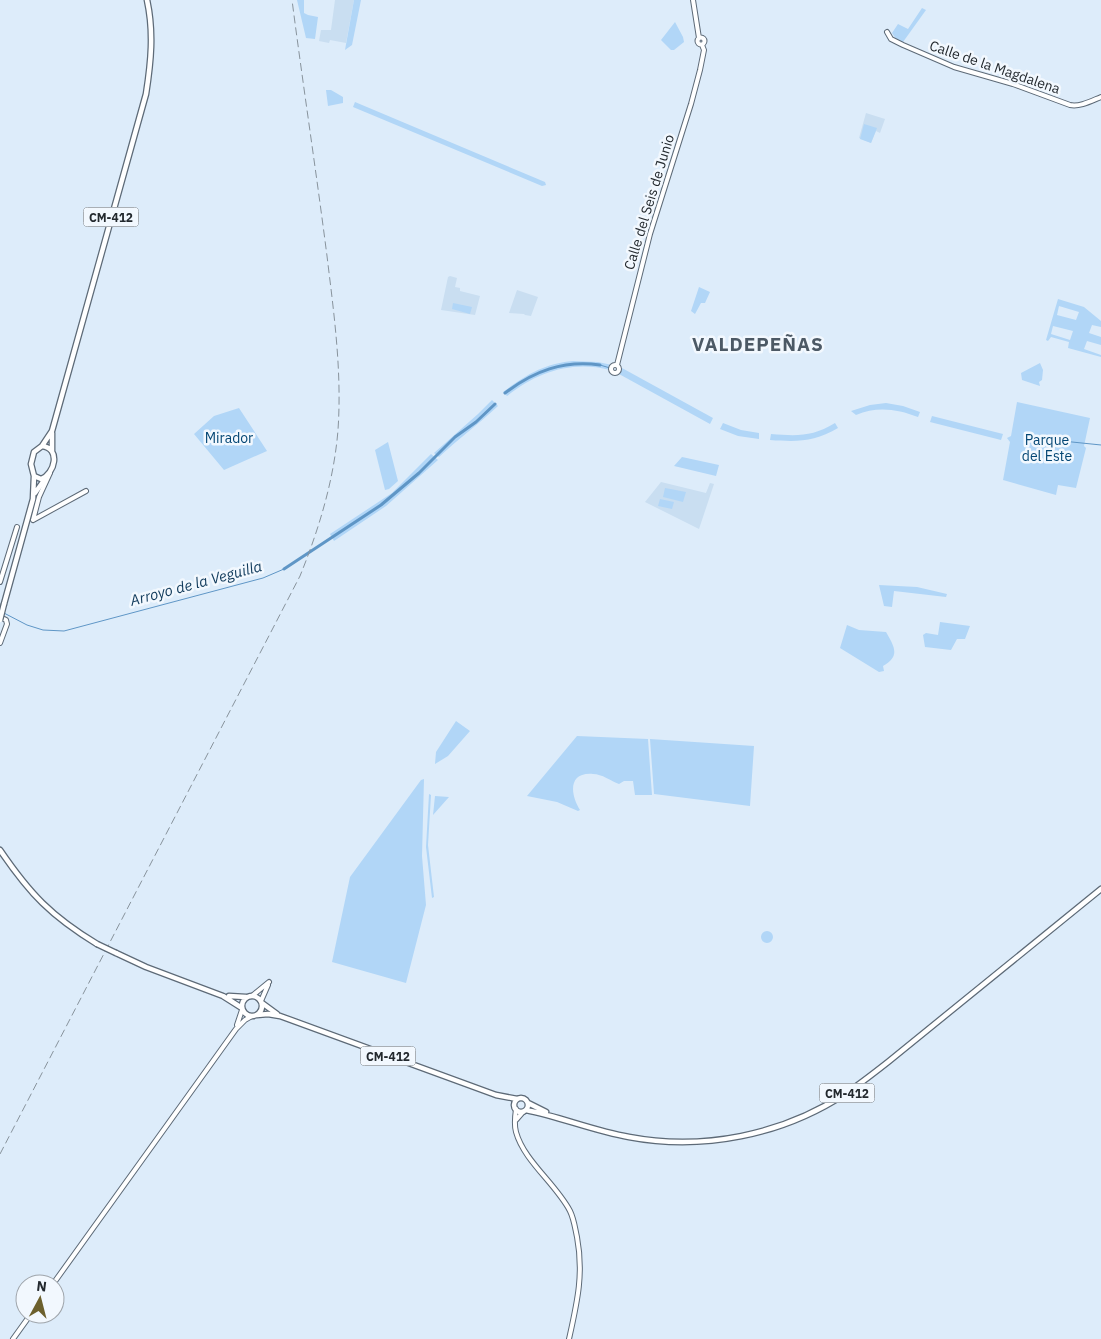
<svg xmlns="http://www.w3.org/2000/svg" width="1101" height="1339" viewBox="0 0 1101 1339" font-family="'IBM Plex Sans',sans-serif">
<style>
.built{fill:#c9def1}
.green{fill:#b1d6f7;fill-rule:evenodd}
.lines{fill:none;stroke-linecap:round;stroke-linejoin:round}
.stream{stroke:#5f96c6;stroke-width:1}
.canal{stroke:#5f96c6;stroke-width:3}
.secondary-casing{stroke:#5d6a77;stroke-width:6}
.primary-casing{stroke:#5d6a77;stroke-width:7}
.secondary{stroke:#fff;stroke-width:4}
.primary{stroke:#fff;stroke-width:4.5}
.rail{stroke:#88939c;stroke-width:1;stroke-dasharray:8 4;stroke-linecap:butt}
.primary-bridge-casing{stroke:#5d6a77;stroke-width:7;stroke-linecap:butt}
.primary-bridge{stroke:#fff;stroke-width:4.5}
.labels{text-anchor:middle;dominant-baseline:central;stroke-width:5;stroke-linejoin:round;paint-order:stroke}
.shield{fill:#f2f8fe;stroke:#61676c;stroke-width:1}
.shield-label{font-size:12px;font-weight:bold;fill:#23292e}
.street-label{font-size:14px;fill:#23292e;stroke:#f2f8fe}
.park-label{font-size:14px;fill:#034674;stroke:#f2f8fe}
.water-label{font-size:15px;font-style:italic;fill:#103a5b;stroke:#f2f8fe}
.district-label{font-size:19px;font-weight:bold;letter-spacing:1px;fill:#4c5965;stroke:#f2f8fe}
</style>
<rect width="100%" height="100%" fill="#ddecfa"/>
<!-- built -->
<path class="built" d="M335 0H354L346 43 330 40 329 43 319 41 321 30H331Z
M866 113 885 119 880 133 876 131 871 143 859 138Z
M450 276 457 278 455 287 460 288V291L480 296 475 315 441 310 448 277Z
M517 290 538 297 531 316 525 315 524 314 509 313Z
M661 482 706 493 710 483 714 484 699 529 645 502Z"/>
<!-- green -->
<path class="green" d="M297 0H304V13L308 15 318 17 315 39 306 38Z
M354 0H361L352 45 345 50Z
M922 8 926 10 903 42 896 39 892 33 898 24 908 29Z
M675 22 683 37 684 42 674 50H671L661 40Z
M326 90H331L343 97V103L328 106Z
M355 102 545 182 546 185 542 186 353 107Z
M864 124 877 128 871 143 860 139Z
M699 287 710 292 705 303H701L695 314 691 311Z
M1058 299 1084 307 1101 321V327L1092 325 1089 333 1101 337V345L1087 341 1084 349 1101 355V357L1068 348 1069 342 1051 337 1048 341 1046 340ZM1059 306 1079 312 1076 320 1057 315ZM1053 326 1073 331 1070 340 1051 334Z
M453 303 472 307 470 314 452 309Z
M573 361 598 362 612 365 610 370C572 360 537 372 507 396L503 392C526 375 543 364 573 361Z
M1040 363 1043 370 1042 380 1039 382 1040 386 1022 380 1021 373Z
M622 368 713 418 710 424 619 374Z
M492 400 498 406C479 424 458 439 439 457L434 453 478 414Z
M1017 402 1090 418 1084 446 1086 448 1076 488 1058 485 1056 495 1003 480 1010 442 1007 438 1011 436Z
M886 403 903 406 920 412 918 417C897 409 877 406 856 415L851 411 870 405Z
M239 408 267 451 224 470 194 434 214 416Z
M932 416 1003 434 1001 440 930 422Z
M723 423 741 430 759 433V439L738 436 720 429Z
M835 423 838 428C814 442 798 442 770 440L771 434C797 436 812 437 835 423Z
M388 442 398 481 389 489 385 490 375 450Z
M431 454 438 460 386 506 334 541 330 534 392 493Z
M682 457 719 465 716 476 674 466Z
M665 488 686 492 683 502 663 497Z
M660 499 674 502 672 509 658 506Z
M879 585 917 587 947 594 946 597 894 591 892 607 884 606Z
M940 622 970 626 965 639H957L951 650 925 647 923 635 926 633 938 635Z
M847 625 859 630 886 632C894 646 901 656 883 666L884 671 879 672 840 648Z
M456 721 470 731 448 756 435 764 436 752Z
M577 736 648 739 652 795H635L633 781H624L619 784C611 781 602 774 593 774 568 772 570 794 580 810L578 811 557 802 527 796Z
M650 739 754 746 750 806 654 794Z
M424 779 422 856 426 905 406 983 332 962 350 877 421 780Z
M429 794 431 795 428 845 434 897 432 898 426 847Z
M435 796 449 797 433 815Z
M761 937a6 6 0 1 1 12 0a6 6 0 1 1-12 0Z"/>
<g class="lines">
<!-- stream -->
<path class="stream" d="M600 365 610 368
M1043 439 1101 445
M2 612 27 625 43 630 64 631 263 578 284 569"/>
<!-- canal -->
<path class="canal" d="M505 393C534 371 563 360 600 365
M284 569 381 505 419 473 455 437 476 422 495 404"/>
<defs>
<path id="secondary" d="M693 0 699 38
M887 32 891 39 903 45 954 67 1013 84 1070 105C1080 107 1091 101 1101 97
M697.5 41a3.5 3.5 0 1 1 7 0a3.5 3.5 0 1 1-7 0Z
M611 369a4 4 0 1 1 8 0a4 4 0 1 1-8 0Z
M617 365 650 234 691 104 700 70 704 50 702 45
M33 520 86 491
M33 520 39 497 50 473
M0 582 17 527
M0 617 6 620 7 624 0 643
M252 996 269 982
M261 1001 268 985
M237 1025 242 1010
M516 1109C515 1116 514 1125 516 1132 524 1161 556 1184 570 1211 574 1219 575 1228 577 1237 584 1274 577 1303 569 1339
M516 1120 523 1112
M53 1284 236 1029 245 1020 252 1016
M13 1339 31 1314"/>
<path id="primary" d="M52 433V451
M42 446 52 431 146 94C151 62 154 32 147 0
M42 446C61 448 55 474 41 479L34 476 31 464 34 452Z
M35 493 45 479
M4 604 33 499 34 476
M0 850C30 894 51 916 97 944
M116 953 146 967 223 996 242 1008
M242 1006a10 10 0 1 1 20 0a10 10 0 1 1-20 0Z
M229 996 246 997
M262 1003 277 1014
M257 1015 268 1014 280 1016 496 1095 517 1099
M514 1105a7 7 0 1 1 14 0a7 7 0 1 1-14 0Z
M528 1103 546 1112
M526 1110C561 1117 594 1131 629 1137 703 1151 782 1135 845 1094 860 1084 874 1073 888 1062L1101 889"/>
</defs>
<!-- secondary casing -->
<use href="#secondary" class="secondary-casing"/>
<!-- primary casing -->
<use href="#primary" class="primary-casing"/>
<!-- secondary -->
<use href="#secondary" class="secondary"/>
<!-- primary -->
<use href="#primary" class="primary"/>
<!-- rail -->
<path class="rail" d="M0 1154 300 576C319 529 334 480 338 430 342 371 334 314 327 256 316 170 303 85 292 0"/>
<defs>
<path id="primary-bridge" d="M0 620 4 604
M97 944 116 953"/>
</defs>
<!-- primary-bridge casing -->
<use href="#primary-bridge" class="primary-bridge-casing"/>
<!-- primary-bridge -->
<use href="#primary-bridge" class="primary-bridge"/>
</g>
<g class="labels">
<!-- shield labels -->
<g class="shield">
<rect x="83.5" y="207.5" width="55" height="19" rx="4"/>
<rect x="360.5" y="1046.5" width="55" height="19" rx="4"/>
<rect x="819.5" y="1083.5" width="55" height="19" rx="4"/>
</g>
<g class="shield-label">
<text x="111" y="217">CM-412</text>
<text x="388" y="1056">CM-412</text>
<text x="847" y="1093">CM-412</text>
</g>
<!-- street labels -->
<g class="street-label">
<text transform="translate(995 67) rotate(19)">Calle de la Magdalena</text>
<text transform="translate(649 202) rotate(-73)">Calle del Seis de Junio</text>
</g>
<!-- park labels -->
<g class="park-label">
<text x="229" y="438">Mirador</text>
<text x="1047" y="440">Parque<tspan x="1047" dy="16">del Este</tspan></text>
</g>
<!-- water labels -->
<g class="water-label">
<text transform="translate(196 583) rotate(-15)">Arroyo de la Veguilla</text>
</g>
<!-- district labels -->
<g class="district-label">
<text x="758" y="344">VALDEPEÑAS</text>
</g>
</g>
<!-- north arrow -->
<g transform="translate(40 1299) rotate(7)"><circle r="24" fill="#f2f8fe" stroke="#9fa5ab"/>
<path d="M0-4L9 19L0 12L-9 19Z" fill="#6c602d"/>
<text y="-8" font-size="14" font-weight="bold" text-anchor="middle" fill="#23292e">N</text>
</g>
</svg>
